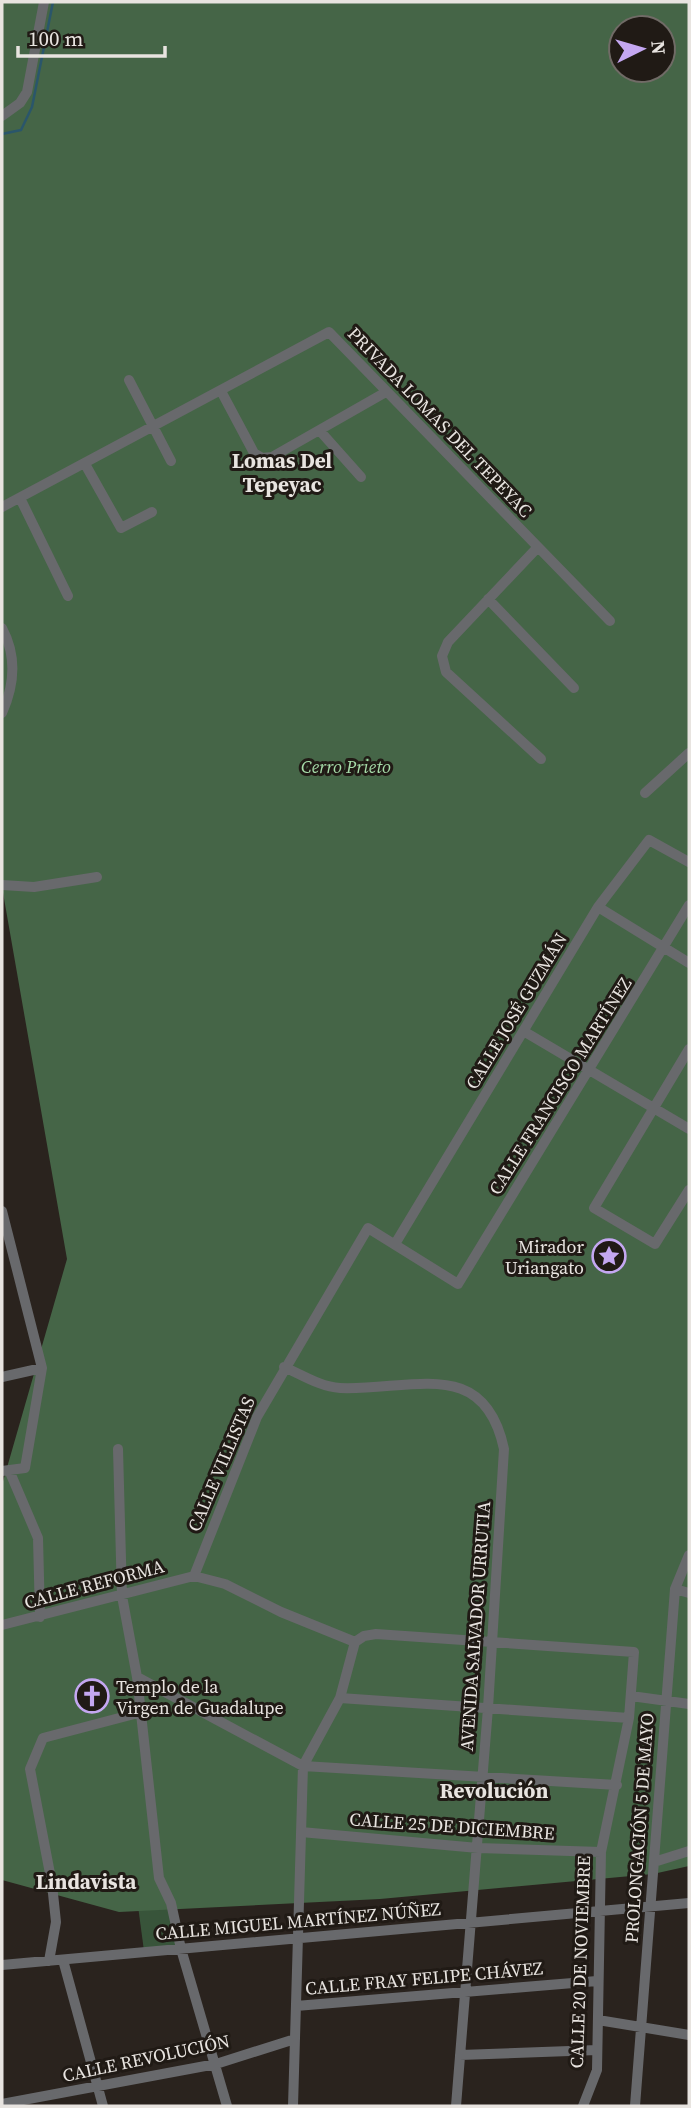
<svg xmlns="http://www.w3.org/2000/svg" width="691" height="2108" viewBox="0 0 691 2108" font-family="'Source Serif 4',serif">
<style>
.green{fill:#38543a}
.forest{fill:#456547;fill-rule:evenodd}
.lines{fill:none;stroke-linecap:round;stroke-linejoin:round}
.stream{stroke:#2a566b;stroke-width:2.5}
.street{stroke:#68696c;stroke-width:10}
.labels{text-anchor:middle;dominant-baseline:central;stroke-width:6;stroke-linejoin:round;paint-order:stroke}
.street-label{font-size:18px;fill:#e8e4e0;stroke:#201a15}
.park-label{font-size:18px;font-style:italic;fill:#a6dca9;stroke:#201a15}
.poi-label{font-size:18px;fill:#e8e4e0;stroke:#201a15;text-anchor:end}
.quarter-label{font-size:21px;font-weight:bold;fill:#e8e4e0;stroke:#201a15}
</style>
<rect width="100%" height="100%" fill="#2a231e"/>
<!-- green -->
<path class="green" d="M170 1902 176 1947 144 1951 138 1906Z"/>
<!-- forest -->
<path class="forest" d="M2 2H689V1866L653 1874 380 1899 119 1912 2 1880V1485L67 1259 2 887ZM621 28H663V70H621Z"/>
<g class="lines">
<!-- stream -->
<path class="stream" d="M2 134 21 130 32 107 53 2"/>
<!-- street -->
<path class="street" d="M2 116 20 103 27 92 44 2
M129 380 171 461
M221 391 254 453 262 458 272 457 386 392
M320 431 361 477
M85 464 121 528 152 512
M20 498 68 596
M2 507 329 332 610 621
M537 548 448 642 442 656 446 672 541 759
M488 599 574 688
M2 628C17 656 15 684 2 713
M645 793 689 753
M2 885 34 887 97 877
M598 907 689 963
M525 1032 689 1129
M689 1049 594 1208 655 1244 689 1190
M2 1211 42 1368 25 1468 2 1471
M395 1244 598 907 649 840 689 862
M284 1367C302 1375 321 1387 340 1388 411 1391 484 1355 504 1449L488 1708 456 2106
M2 1377 42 1368
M118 1449 122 1596 137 1677 159 1878 171 1903 181 1949 227 2106
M9 1470 38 1538 40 1617
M194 1576 257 1417 368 1228 458 1284 689 905
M194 1576 225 1584 281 1612 355 1642
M675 1589 689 1593
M2 1625 194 1576
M355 1642 364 1636 376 1634 634 1652 629 1718 601 1852 597 2070 583 2106
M137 1677 303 1766 617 1785
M631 1696 689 1704
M340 1698 629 1718
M301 1832 478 1848 601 1852
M654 1862 689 1851
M63 1960 103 2106
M49 1961 56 1922 52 1884 30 1769 43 1738 142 1712
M2 1965 689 1903
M296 2006 597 1981
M598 2020 689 2035
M460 2055 597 2050
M2 2104 216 2064 295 2039
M293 2106 303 1766 340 1698 355 1642
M635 2106 675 1589 689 1555"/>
</g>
<!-- icons -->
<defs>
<symbol id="sight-ring" viewBox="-11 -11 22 22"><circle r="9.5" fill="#201a15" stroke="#c4a7f1" stroke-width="1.5"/><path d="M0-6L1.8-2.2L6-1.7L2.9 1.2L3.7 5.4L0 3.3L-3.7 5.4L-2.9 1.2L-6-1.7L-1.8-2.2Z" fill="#c4a7f1"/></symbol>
<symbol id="church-ring" viewBox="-11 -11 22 22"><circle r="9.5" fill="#201a15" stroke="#c4a7f1" stroke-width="1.5"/><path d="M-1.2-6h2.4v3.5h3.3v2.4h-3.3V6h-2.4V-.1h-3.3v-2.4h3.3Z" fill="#c4a7f1"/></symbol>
</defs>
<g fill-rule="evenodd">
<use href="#sight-ring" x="590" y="1237" width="38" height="38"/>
<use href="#church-ring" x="73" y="1677" width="38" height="38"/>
</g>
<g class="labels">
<!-- street labels -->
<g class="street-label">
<text transform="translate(440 422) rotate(46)">PRIVADA LOMAS DEL TEPEYAC</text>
<text transform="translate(516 1011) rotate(-59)">CALLE JOSÉ GUZMÁN</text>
<text transform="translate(560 1086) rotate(-58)">CALLE FRANCISCO MARTÍNEZ</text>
<text transform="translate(221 1464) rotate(-67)">CALLE VILLISTAS</text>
<text transform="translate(94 1584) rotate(-15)">CALLE REFORMA</text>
<text transform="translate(475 1626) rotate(-86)">AVENIDA SALVADOR URRUTIA</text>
<text transform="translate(452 1826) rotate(4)">CALLE 25 DE DICIEMBRE</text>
<text transform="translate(639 1828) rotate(-86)">PROLONGACIÓN 5 DE MAYO</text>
<text transform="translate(298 1921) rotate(-5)">CALLE MIGUEL MARTÍNEZ NÚÑEZ</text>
<text transform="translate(580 1962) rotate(-88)">CALLE 20 DE NOVIEMBRE</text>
<text transform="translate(424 1978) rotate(-5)">CALLE FRAY FELIPE CHÁVEZ</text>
<text transform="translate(146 2058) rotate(-12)">CALLE REVOLUCIÓN</text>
</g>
<!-- park labels -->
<g class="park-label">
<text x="346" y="766">Cerro Prieto</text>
</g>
<!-- poi labels -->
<g class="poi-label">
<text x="584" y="1246">Mirador<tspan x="584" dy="21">Uriangato</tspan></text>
<text x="116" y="1686" text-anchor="start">Templo de la<tspan x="116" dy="21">Virgen de Guadalupe</tspan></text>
</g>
<!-- quarter labels -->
<g class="quarter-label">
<text x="282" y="460">Lomas Del<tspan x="282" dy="24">Tepeyac</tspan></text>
<text x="494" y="1790">Revolución</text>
<text x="86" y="1881">Lindavista</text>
</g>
</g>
<!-- border -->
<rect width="691" height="2108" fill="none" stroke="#e8e4e0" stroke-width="7"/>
<!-- north arrow -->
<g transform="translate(642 49) rotate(85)"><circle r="33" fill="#201a15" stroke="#706b66" stroke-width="2"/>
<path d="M0-5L12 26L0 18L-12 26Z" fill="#c4a7f1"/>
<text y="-10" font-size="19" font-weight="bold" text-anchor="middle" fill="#e8e4e0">N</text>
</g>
<!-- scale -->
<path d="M18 46v10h147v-10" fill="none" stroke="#e8e4e0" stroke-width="3.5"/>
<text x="28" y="46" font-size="21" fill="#e8e4e0" stroke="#201a15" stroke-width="5" paint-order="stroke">100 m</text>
</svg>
